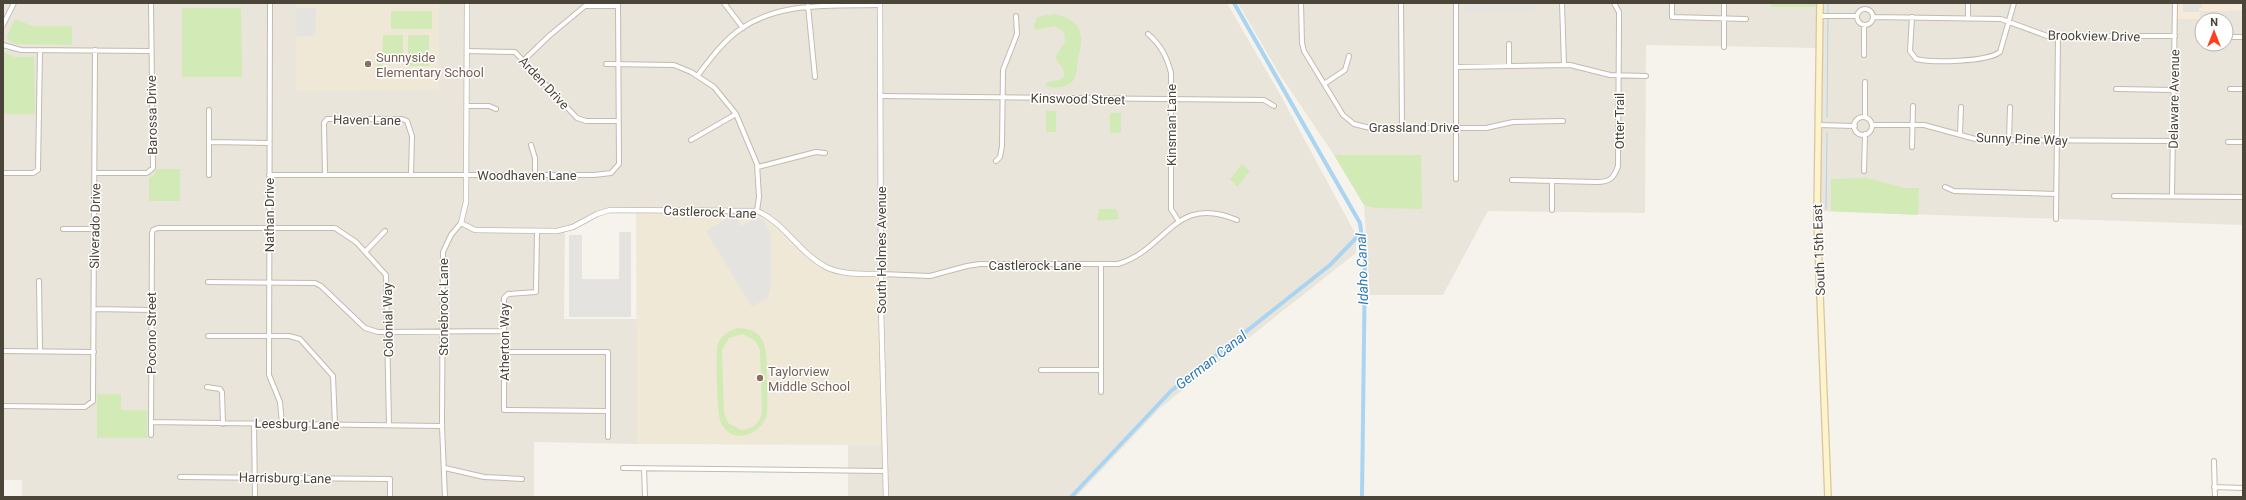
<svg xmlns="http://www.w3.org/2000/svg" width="2246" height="500" viewBox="0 0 2246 500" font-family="Roboto,sans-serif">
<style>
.residential{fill:#eae5da;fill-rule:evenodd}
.commercial{fill:#f7ead8}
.education{fill:#efe8d6}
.green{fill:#d2eab5;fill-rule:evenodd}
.parking{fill:#e5e3e0}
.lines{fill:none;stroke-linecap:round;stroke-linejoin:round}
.stream{stroke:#a9d4f2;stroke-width:1}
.canal{stroke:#a9d4f2;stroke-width:4}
.minor-casing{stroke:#c2bbae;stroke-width:6}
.tertiary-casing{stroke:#c2bbae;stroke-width:6}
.secondary-casing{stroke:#d6c79b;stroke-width:8}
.minor{stroke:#fff;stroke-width:4}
.tertiary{stroke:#fff;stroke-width:4.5}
.secondary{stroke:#fff3cd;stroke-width:5.5}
.education-dot{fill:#8d6e63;stroke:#fff;stroke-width:1.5}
.labels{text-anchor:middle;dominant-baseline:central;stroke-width:3;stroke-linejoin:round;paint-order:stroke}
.street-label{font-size:13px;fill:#4b4439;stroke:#fff}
.education-label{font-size:13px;fill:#785e54;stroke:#fff;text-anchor:start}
.water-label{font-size:14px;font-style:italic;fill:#2e7ab2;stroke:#fff}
</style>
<rect width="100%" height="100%" fill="#f6f3ec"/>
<!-- residential -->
<path class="residential" d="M3 3H1227L1281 96 1356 235V253L1160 408 1076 497H848V444L885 445 847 273 818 262 776 222 610 210 565 230 564 319H637V444L534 442V497H22V480H3Z
M1238 3H1771V7L1820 3H2175L2200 19V11L2242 10 2243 6V225L1817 211 1819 48 1646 45 1645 213 1488 211 1443 295H1370L1364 205 1334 155 1280 75ZM2202 20H2226V44H2202Z"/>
<!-- commercial -->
<path class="commercial" d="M2175 3H2243V6L2242 10 2200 11V19H2175Z"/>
<!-- education -->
<path class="education" d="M296 3H439V90L296 91Z
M636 210 757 211 765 215 811 256 836 271 881 274 885 445 637 444Z"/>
<!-- green -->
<path class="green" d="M1771 3H1820V7H1771Z
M182 8H241L242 77H182Z
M391 11H432V29H391Z
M1054 14C1081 20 1085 32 1078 58 1077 65 1077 73 1074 80 1066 88 1056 89 1045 86L1047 82 1059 80 1064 77V71L1056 59V55L1065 42 1064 32 1055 26 1035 30 1034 25 1037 17Z
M15 19 32 26H72V45L15 44 7 39V36Z
M383 35H403V59H382V78H377V59L382 58Z
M408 35H429V66H408Z
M3 52 15 57H34L35 114H3Z
M1046 111H1056V132H1046Z
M1110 113H1121V133H1110Z
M1334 155H1421L1422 209 1376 208 1364 205Z
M1242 164 1250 171 1237 187 1230 179Z
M157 169H180V201H149V178L154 175Z
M1858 178H1867L1904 188H1919L1918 215 1831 211V179Z
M1099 209H1116L1119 219 1099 221 1097 219Z
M737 328C770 328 766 354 767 378 767 390 768 403 767 415 760 435 733 446 721 423 717 415 715 351 718 343 722 335 729 331 737 328ZM743 334 755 341 760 350 762 411C760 423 754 429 741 430L728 423 724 413 722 350 729 338Z
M97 394H121V410H147V438H97Z"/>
<!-- parking -->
<path class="parking" d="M1464 3H1535V11L1464 12Z
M2183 3H2202V8H2199V12H2183Z
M296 8H316L315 35 296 37Z
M734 214 741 226 757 217 764 220 771 235 770 291 768 297 752 307 706 231Z
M619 232H631V317H569V235H582V279H619Z"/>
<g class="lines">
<!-- stream -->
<path class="stream" d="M1828 14V3
M1827 117 1828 18
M1826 209 1827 133"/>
<!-- canal -->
<path class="canal" d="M1234 3 1360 223 1365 260 1362 497
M1071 497 1171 391 1330 265 1361 233"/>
<defs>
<path id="minor" d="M270 3 269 375 280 402 282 424
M724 3 743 28
M1301 3 1302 43 1304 51 1343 115 1354 124 1370 128H1486L1513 122 1563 121
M1401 3 1402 128
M1562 3 1564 65
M1672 3V17L1746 19
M808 6 815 77
M1857 17a8 8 0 1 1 16 0a8 8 0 1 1-16 0Z
M1820 16H1856
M1873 17 2001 19 2047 36H2175
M1912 17 1910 51 1916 59C1932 63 1987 62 2000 52L2014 3
M1968 18V3
M3 25 14 3
M1148 34C1161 45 1167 57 1171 73V209L1178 220
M2230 37H2243
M1509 44V66
M3 45 21 50 151 51
M1724 47V3
M467 51 515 52 577 118 586 121H619
M1864 55V25
M524 60 549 36 585 6H618
M606 64 674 65 691 72 714 87 736 114 757 164 759 197 757 211
M1456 67 1570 65 1610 75 1646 76
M698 75C711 58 724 40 742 28 783 1 833 6 880 5
M1324 84 1345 70 1349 56
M2116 89 2174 90
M2230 89H2243
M880 96 1264 100 1274 106
M467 106H489L496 109
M1865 117V82
M1854 126a9 9 0 1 1 18 0a9 9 0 1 1-18 0Z
M1818 125 1855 126
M1872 125H1924L1979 140 2173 141
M1960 134 1961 107
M691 140 736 114
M2009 140 2010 107
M209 142 269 143
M2228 142H2243
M531 145 535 158V175
M1912 147 1913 106
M996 161 1000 157 1002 146 1003 70 1017 34 1016 16
M758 167 816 152 825 153
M1864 171 1865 134
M3 173H33L38 170 40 50
M95 173H147L153 168 151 3
M325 174 324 123 327 119H402L407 121 412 136 411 174
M209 175V110
M269 175H594L611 173 619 164 618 3
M1456 179V3
M1512 180 1597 182C1610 182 1614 178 1618 166L1619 22V12L1614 3
M1945 187 1954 191 2056 194
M2172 195 2175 3
M2114 196 2243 197
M1552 210V182
M2056 219 2058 36
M63 229H94
M537 232 536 292 508 294 504 298V410L608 411
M366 251 385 231
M1101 265V392
M881 274 930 276 967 266 980 264H1118C1167 250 1174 193 1237 220
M39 281 40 351
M208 282 315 283 321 286 365 328 378 332 504 331
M94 309 151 310
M208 336H289L300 339 333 376 335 425
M3 351 94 352
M504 352H608V437
M1041 370H1101
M207 387 220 389 222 392 223 424
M3 406 85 407 93 401 95 50
M151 422 442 426
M254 424 255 497
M151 435 152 233 153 230 158 228H335L356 242 386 275 389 425
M2214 461 2215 497
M445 468 484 477 522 479
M623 468 885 471
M644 468 645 497
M180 477 390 479V497
M2214 487 2243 488
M445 497 442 426 443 252 451 235 461 223"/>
<path id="tertiary" d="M467 3 466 202 461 223 475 230 557 231 573 227 597 214 610 210 757 211C785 223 799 253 826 267 842 275 863 274 881 274
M880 3 881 307 886 497"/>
<path id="secondary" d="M1820 3 1817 219 1828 497"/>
</defs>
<!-- minor casing -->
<use href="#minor" class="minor-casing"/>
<!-- tertiary casing -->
<use href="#tertiary" class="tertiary-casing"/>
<!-- secondary casing -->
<use href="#secondary" class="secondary-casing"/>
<!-- minor -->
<use href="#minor" class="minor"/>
<!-- tertiary -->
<use href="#tertiary" class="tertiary"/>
<!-- secondary -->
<use href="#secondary" class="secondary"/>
</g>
<!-- markers -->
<g class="education-dot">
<circle cx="368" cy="64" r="4"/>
<circle cx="760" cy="378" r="4"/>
</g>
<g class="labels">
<!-- street labels -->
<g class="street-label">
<text transform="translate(2094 36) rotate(1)">Brookview Drive</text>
<text transform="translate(544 83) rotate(47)">Arden Drive</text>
<text transform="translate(1078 99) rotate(1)">Kinswood Street</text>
<text transform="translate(2174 99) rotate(-89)">Delaware Avenue</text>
<text transform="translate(152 115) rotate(-91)">Barossa Drive</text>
<text transform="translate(367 120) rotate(1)">Haven Lane</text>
<text transform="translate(1619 121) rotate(-90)">Otter Trail</text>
<text transform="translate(1171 125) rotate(-90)">Kinsman Lane</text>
<text x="1414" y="127">Grassland Drive</text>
<text transform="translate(2022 139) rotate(2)">Sunny Pine Way</text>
<text x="527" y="175">Woodhaven Lane</text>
<text transform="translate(710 212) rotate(2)">Castlerock Lane</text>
<text transform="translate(269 215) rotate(-90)">Nathan Drive</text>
<text transform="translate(95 226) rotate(-89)">Silverado Drive</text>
<text transform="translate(881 250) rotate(-90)">South Holmes Avenue</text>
<text transform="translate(1819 250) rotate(-92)">South 15th East</text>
<text x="1035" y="265">Castlerock Lane</text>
<text transform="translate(443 307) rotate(-90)">Stonebrook Lane</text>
<text transform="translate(388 320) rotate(-91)">Colonial Way</text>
<text transform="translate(151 333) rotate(-90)">Pocono Street</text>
<text transform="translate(504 342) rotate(-90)">Atherton Way</text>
<text transform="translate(297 424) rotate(1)">Leesburg Lane</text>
<text transform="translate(285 478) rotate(1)">Harrisburg Lane</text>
</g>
<!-- education labels -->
<g class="education-label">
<text x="376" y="57">Sunnyside<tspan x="376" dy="15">Elementary School</tspan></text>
<text x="768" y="371">Taylorview<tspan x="768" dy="15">Middle School</tspan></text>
</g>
<!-- water labels -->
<g class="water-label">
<text transform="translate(1362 269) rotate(-92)">Idaho Canal</text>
<text transform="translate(1211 360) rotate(-38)">German Canal</text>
</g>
</g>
<!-- border -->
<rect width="2246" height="500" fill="none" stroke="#4b4439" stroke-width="8"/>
<!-- north arrow -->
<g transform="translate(2214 32)"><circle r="19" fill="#ffffff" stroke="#b7b4b0"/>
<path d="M0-3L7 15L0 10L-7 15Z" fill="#fc3f1d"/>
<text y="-6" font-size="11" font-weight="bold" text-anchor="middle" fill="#4b4439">N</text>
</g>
</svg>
